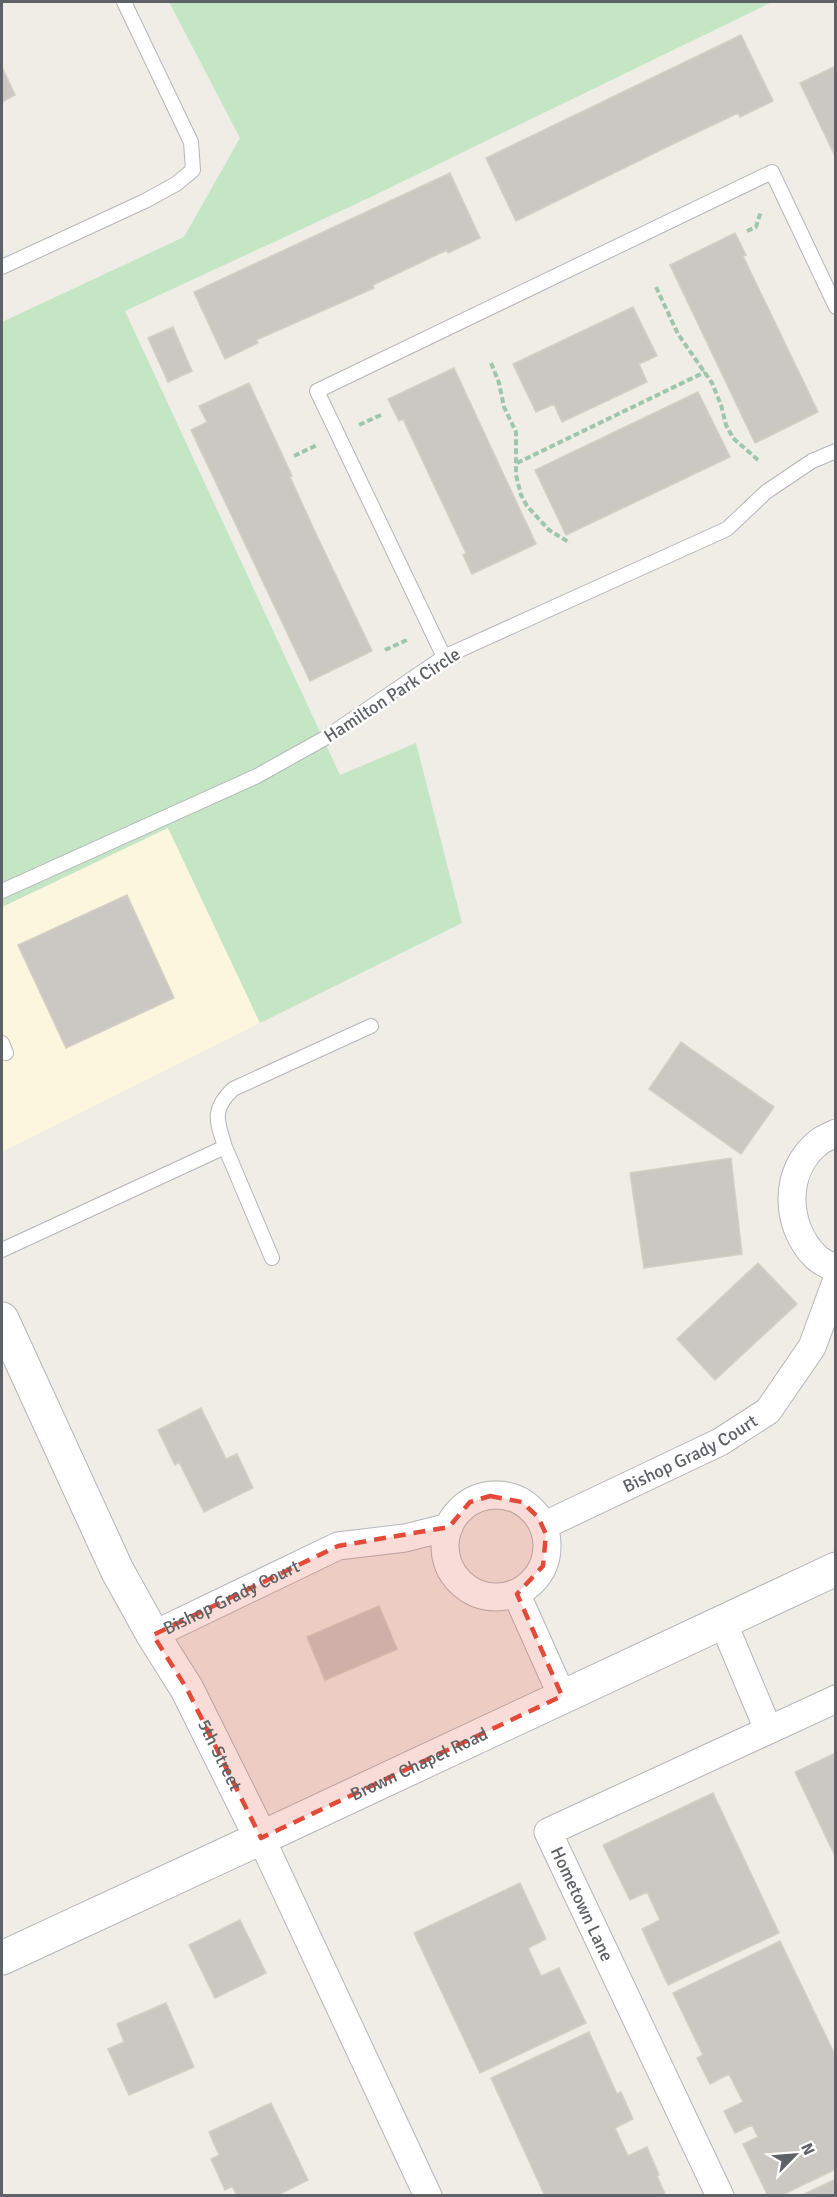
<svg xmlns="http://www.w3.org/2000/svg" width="837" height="2197" viewBox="0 0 837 2197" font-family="Signika,sans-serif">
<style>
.commercial{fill:#fdf6de}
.green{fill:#c4e6c4}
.building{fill:#cbc8c3;stroke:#d4cfc4;stroke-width:1.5}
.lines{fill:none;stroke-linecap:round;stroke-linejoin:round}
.service-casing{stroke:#b3b6ba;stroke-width:16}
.minor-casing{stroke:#b3b6ba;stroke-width:29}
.tertiary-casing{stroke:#b3b6ba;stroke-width:35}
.path{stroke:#9dc6aa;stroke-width:4;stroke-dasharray:6 3;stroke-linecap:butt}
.service{stroke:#fff;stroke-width:14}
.minor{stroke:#fff;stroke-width:27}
.tertiary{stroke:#fff;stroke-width:33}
.marked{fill:#e34a38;fill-opacity:0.2;stroke:#e34a38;stroke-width:4.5;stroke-dasharray:12 8;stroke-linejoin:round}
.labels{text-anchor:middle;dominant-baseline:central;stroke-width:5;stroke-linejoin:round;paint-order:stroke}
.street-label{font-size:18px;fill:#5e6166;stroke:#fff}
</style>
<rect width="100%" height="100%" fill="#efede6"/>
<!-- commercial -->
<path class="commercial" d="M168 828 260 1023 2 1152V907Z"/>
<!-- green -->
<path class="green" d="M169 2H772L375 195 125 311 340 775 416 743 462 923 260 1023 168 828 2 907V322L184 237 240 138Z"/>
<!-- building -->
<path class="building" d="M741 35 773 101 740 117 738 113 679 141 516 221 486 158Z
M836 66V158L800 83Z
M2 67 15 95 2 102Z
M450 173 480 238 448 253 447 250 373 285 374 288 256 340 258 343 225 359 194 292Z
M735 233 746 255 743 256 818 412 755 443 670 265Z
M633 307 657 356 639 364 647 382 562 422 554 404 536 412 513 364Z
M173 327 192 371 168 382 148 338Z
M454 368 536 544 472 574 463 555 466 553 403 419 399 421 388 399Z
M249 383 292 476 290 477 317 536 372 651 310 681 191 430 207 422 199 406Z
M698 392 730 457 566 535 535 470Z
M127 895 174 998 66 1048 18 945Z
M681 1042 774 1107 741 1154 649 1089Z
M731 1158 742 1254 644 1268 630 1173Z
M758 1263 797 1304 715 1380 677 1339Z
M201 1408 226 1459 237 1454 253 1488 204 1512 179 1462 175 1465 158 1430Z
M379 1606 397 1649 325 1680 307 1637Z
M836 1753V1858L795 1772Z
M713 1793 779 1933 668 1985 642 1929 660 1920 647 1892 630 1900 603 1845Z
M520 1883 546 1939 528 1948 541 1976 559 1968 586 2023 480 2073 414 1933Z
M240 1920 266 1973 215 1998 189 1945Z
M780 1941 836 2057V2169L780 2196H768L743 2144 758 2137 752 2125 735 2133 724 2111 743 2102 729 2074 710 2084 697 2058 703 2055 673 1993Z
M166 2003 194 2067 129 2095 108 2049 124 2042 117 2024Z
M589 2032 617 2094 621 2092 633 2119 615 2128 628 2156 647 2147 659 2175 657 2176 666 2196H545L491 2078Z
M271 2103 308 2180 276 2196H237L232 2186 225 2190 211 2159 219 2155 209 2132Z
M836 2179V2196H800Z"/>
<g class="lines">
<defs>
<path id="service" d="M2 267 145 201 176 184 193 170 191 142 124 2
M444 657 317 391 772 172 836 307
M2 891 257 776 325 738 444 657 727 529 766 492 812 461 836 451
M2 1043 6 1053
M225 1147C217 1121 211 1110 233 1089L371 1026
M2 1250 225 1147 272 1258"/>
<g id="minor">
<path d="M836 1133C830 1136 824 1138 819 1142 783 1170 784 1226 816 1257 821 1262 829 1265 836 1269"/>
<circle cx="496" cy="1546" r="51"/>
<path id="s1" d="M543 1526 720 1442 768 1411 812 1347 836 1282"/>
<path d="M516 1593 562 1696"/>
<path d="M722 1620 768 1729"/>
<path id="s2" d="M153 1635 338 1546 405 1538 449 1527"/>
<path d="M261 1838 428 2196"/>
<path d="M720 2196 548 1832 836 1699"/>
</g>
<g id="tertiary">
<path id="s3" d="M2 1319 117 1570 153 1635 187 1689 261 1838"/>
<path id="s4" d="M2 1958 261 1838 836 1569"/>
</g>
</defs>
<!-- service casing -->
<use href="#service" class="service-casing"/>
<!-- minor casing -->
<use href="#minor" class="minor-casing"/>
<!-- tertiary casing -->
<use href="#tertiary" class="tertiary-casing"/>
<!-- path -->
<path class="path" d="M747 231 756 227 761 211
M656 287 678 334 712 383 721 405 726 425 733 438 758 460
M491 363 499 383 504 407 516 432V475L521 495 527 506 549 530 570 543
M359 425 383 414
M294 456 317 445
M517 463 705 372
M385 650 409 639"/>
<!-- service -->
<use href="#service" class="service"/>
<!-- minor -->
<use href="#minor" class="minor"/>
<!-- tertiary -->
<use href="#tertiary" class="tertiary"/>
</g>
<!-- marked area -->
<path class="marked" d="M490 1496 522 1502 538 1517 546 1534 543 1566 517 1594 562 1696 261 1838 187 1689 153 1635 338 1546 449 1527 470 1502Z"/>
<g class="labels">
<!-- street labels -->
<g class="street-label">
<text transform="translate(392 695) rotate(-33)">Hamilton Park Circle</text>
<text stroke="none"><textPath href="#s1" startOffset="164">Bishop Grady Court</textPath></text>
<text stroke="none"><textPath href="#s2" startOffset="87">Bishop Grady Court</textPath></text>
<text stroke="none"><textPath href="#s3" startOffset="488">5th Street</textPath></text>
<text stroke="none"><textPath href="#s4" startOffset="460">Brown Chapel Road</textPath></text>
<text transform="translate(582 1904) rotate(65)">Hometown Lane</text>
</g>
</g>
<!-- border -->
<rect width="837" height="2197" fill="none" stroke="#5e6166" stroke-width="6"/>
<!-- north arrow -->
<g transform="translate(795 2155) rotate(65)" stroke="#ffffff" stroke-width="4.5" paint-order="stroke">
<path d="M0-4.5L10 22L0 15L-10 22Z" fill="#5e6166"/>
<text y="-9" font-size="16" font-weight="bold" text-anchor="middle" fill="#5e6166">N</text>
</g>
</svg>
